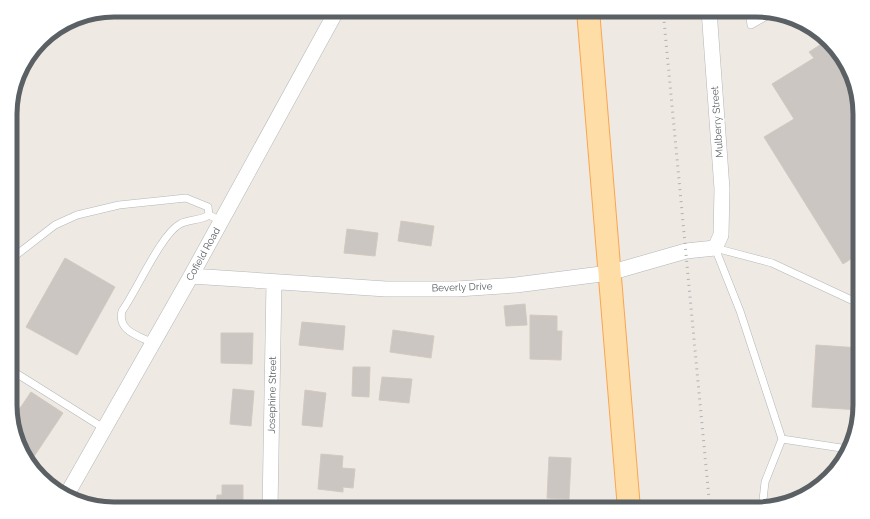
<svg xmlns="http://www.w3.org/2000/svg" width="870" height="519" viewBox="0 0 870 519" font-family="Raleway,sans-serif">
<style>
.building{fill:#cbc6c1;stroke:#d3c9c0}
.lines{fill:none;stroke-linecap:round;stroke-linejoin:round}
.service-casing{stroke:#b3b7ba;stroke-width:8}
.minor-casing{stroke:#b3b7ba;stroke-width:16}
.primary-casing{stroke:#faa54f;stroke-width:24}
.service{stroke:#fff;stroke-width:7}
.minor{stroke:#fff;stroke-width:15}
.primary{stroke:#ffdda6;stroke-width:22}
.rail{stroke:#b1b2b3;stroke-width:3;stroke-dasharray:1 5;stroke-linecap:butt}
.labels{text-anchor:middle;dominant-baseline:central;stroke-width:4;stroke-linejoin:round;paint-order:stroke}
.street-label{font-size:10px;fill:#5a6064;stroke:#fff}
.rim{fill:none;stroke:#5a6064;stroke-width:5}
</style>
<rect width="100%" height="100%" fill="#eee9e2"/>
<!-- building -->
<path class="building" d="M826 41 843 56 860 107V253L843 264 764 137 794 119 772 84 814 58 809 52Z
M401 221 434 226 431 246 398 241Z
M347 229 378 233 375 256 344 253Z
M65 258 115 287 77 355 26 327Z
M525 304 527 325 506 326 504 306Z
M530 315 557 316V331H562L561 360 530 359Z
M302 322 345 326 343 350 299 345Z
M393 330 434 336 431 358 390 352Z
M221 333H253L252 364 221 363Z
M816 345 860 348V410L812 407Z
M353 367H370L369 397 352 396Z
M382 377 412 379 409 403 379 400Z
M233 389 254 391 251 426 230 424Z
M305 390 326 393 322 427 302 425Z
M31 392 63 413 29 464 12 420Z
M321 454 343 456 342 468 355 469 353 488 343 487V492L318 489Z
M549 457 571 458 569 499 547 498Z
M222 485H243V509H216L217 495H222Z"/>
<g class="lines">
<defs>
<path id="service" d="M749 10 751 25 770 14
M715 248 740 311 782 439 848 449
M715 248 772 263 860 304
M11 259 55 225 77 215 119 205 186 198 208 207 209 215 221 221
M153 343C139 336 117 331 122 311 136 292 161 234 180 224 189 219 200 221 209 215
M11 370 105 429
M762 509 765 482 782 439"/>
<path id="minor" d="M191 276 386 289H457L516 285 609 273 686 251 715 248 721 235 722 189 709 10
M66 496 191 276 337 10
M270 509 274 282"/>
<path id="primary" d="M588 10 629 509"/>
</defs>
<!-- service casing -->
<use href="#service" class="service-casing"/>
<!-- minor casing -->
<use href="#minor" class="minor-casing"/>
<!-- primary casing -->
<use href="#primary" class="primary-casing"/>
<!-- service -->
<use href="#service" class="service"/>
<!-- minor -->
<use href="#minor" class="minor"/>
<!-- primary -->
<use href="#primary" class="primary"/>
<!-- rail -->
<path class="rail" d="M663 10 710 509"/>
</g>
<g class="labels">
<!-- street labels -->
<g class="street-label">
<text transform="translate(717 122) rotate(-94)">Mulberry Street</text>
<text transform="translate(203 254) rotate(-61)">Cofield Road</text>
<text transform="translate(462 287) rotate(-2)">Beverly Drive</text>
<text transform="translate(272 395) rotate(-89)">Josephine Street</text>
</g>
</g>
<!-- crop -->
<path d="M0 0H870V519H0ZM114 17H756A97 97 0 0 1 853 114V405A97 97 0 0 1 756 502H114A97 97 0 0 1 17 405V114A97 97 0 0 1 114 17Z" fill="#fff" fill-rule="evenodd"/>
<path class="rim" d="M114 17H756A97 97 0 0 1 853 114V405A97 97 0 0 1 756 502H114A97 97 0 0 1 17 405V114A97 97 0 0 1 114 17Z"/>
</svg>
